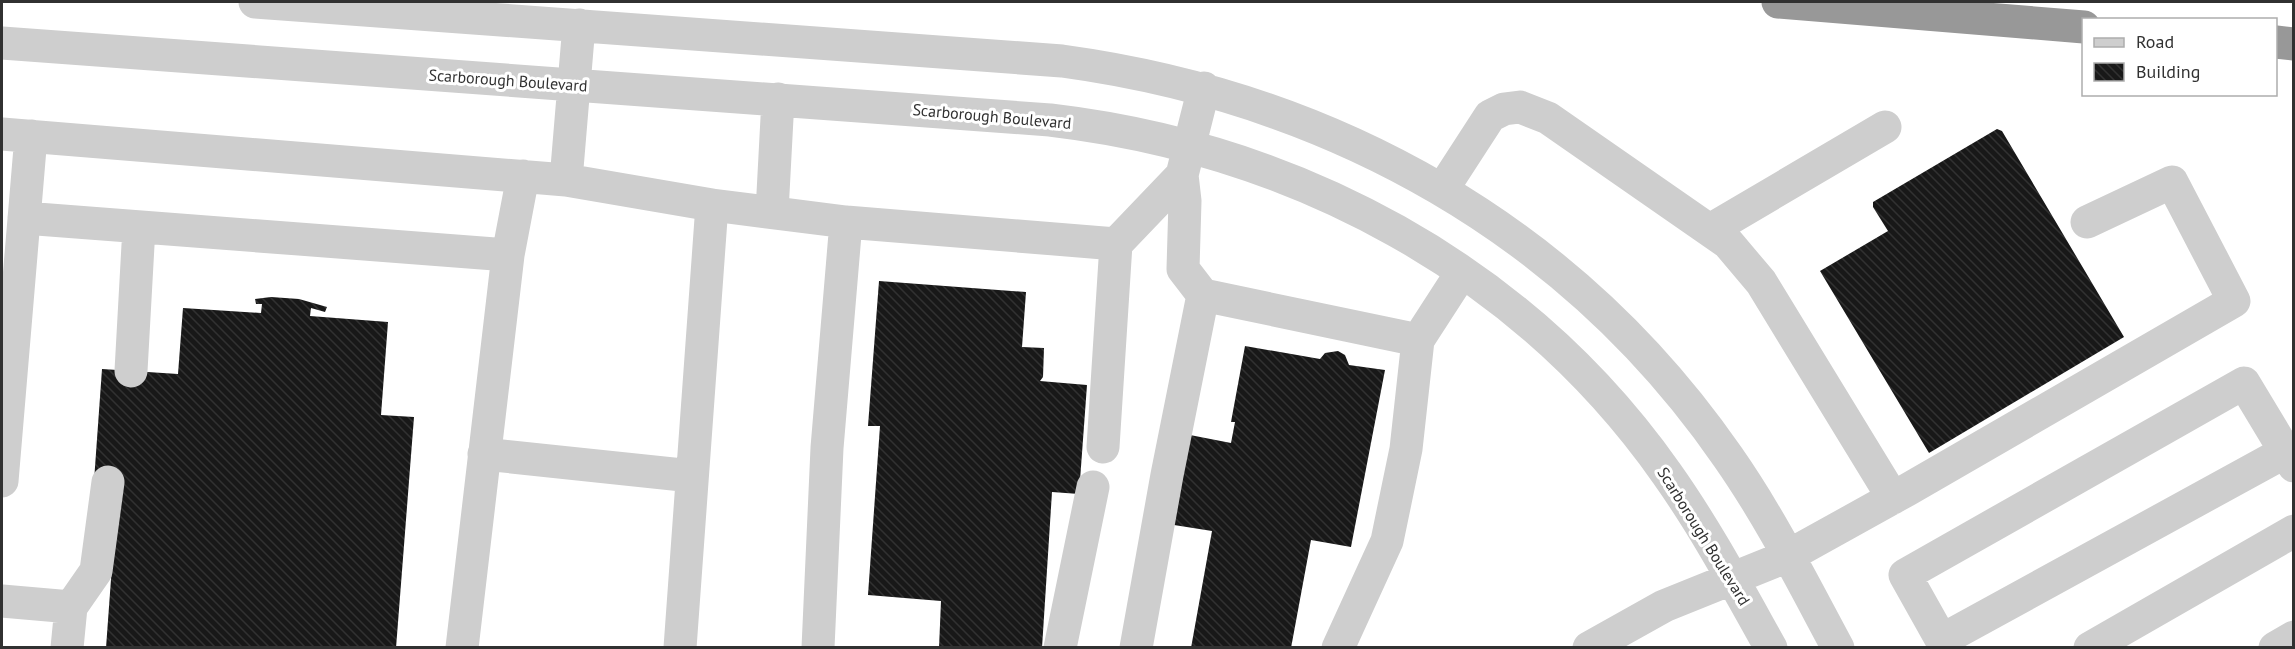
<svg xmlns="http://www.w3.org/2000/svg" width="2295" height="649" viewBox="0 0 2295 649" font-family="'PT Sans',sans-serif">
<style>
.building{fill:url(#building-back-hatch)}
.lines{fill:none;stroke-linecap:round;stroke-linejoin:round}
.minor{stroke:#cecece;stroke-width:33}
.highway{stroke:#989898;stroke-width:33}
.labels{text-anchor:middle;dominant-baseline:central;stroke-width:6;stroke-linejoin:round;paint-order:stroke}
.street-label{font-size:16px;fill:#313131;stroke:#fff}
</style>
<defs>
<pattern id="building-back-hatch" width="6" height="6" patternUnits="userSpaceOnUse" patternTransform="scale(1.5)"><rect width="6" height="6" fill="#181818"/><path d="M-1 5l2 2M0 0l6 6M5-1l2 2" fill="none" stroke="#313131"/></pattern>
</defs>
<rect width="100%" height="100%" fill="#fff"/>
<!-- building -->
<path class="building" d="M1997 129 2002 131 2124 337 1929 453 1820 271 1888 231 1873 207V202Z
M879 281 1026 292 1022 347 1044 348 1043 377 1040 381 1087 385 1079 494 1052 492 1042 648H939L941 601 868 595 880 426H868Z
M271 297 299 299 327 307 325 312 311 308 310 316 388 322 381 415 414 417 396 648H106L118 483 94 481 102 369 178 374 183 308 261 313 262 304H256L255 299Z
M1245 346 1320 359 1325 353 1338 351 1345 355 1349 365 1385 370 1351 547 1311 540 1291 648H1191L1212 531 1174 525 1190 435 1231 443 1235 422H1231Z"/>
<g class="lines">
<!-- minor -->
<path class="minor" d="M255 2 1062 61C1333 98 1571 230 1728 457 1770 517 1803 583 1838 648
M2 43 1050 120C1296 149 1523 269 1667 474 1706 529 1738 589 1771 648
M2 134 566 180 712 205 680 648
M1182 175 1185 201 1183 269 1203 295 1418 340
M566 180 579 25
M1442 190 1490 116 1504 109 1520 107 1548 118 1728 243 1761 282 1893 498
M712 205 846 222 1116 244
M772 212 778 99
M24 218 508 255
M1710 230 1885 127
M131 371 139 227
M1103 447 1116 244 1182 175 1204 88
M484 454 692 476
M2 481 31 136
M2 601 71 607 67 648
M71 607 96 571 108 482
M1942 640 2285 452
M462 648 508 255 523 176
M818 648 827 448 846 222
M1060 648 1093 487
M1136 648 1167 475 1203 295
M1338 648 1387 541 1406 449 1418 340 1462 272
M1589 648 1664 606 1788 556 1907 490 2234 301 2172 182 2087 222
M1946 648 1905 575 2244 383 2294 466
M2090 648 2294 531
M2275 648 2294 637"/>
<!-- highway -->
<path class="highway" d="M1778 2 2084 27
M2276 42 2294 44"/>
</g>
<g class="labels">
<!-- street labels -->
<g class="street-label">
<text transform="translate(508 80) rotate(4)">Scarborough Boulevard</text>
<text transform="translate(992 116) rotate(5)">Scarborough Boulevard</text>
<text transform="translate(1704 536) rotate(58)">Scarborough Boulevard</text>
</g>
</g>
<!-- border -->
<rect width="2295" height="649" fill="none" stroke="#313131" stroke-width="6"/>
<!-- legend -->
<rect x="2082" y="18" width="195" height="78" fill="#ffffff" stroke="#adadad" stroke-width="1.5"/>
<rect x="2094" y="38" width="30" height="9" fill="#cecece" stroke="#adadad" stroke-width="1.5"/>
<text x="2136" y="48" font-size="18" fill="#313131">Road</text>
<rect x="2094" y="63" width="30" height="18" fill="url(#building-back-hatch)" stroke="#adadad" stroke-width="1.5"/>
<text x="2136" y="78" font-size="18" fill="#313131">Building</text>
</svg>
